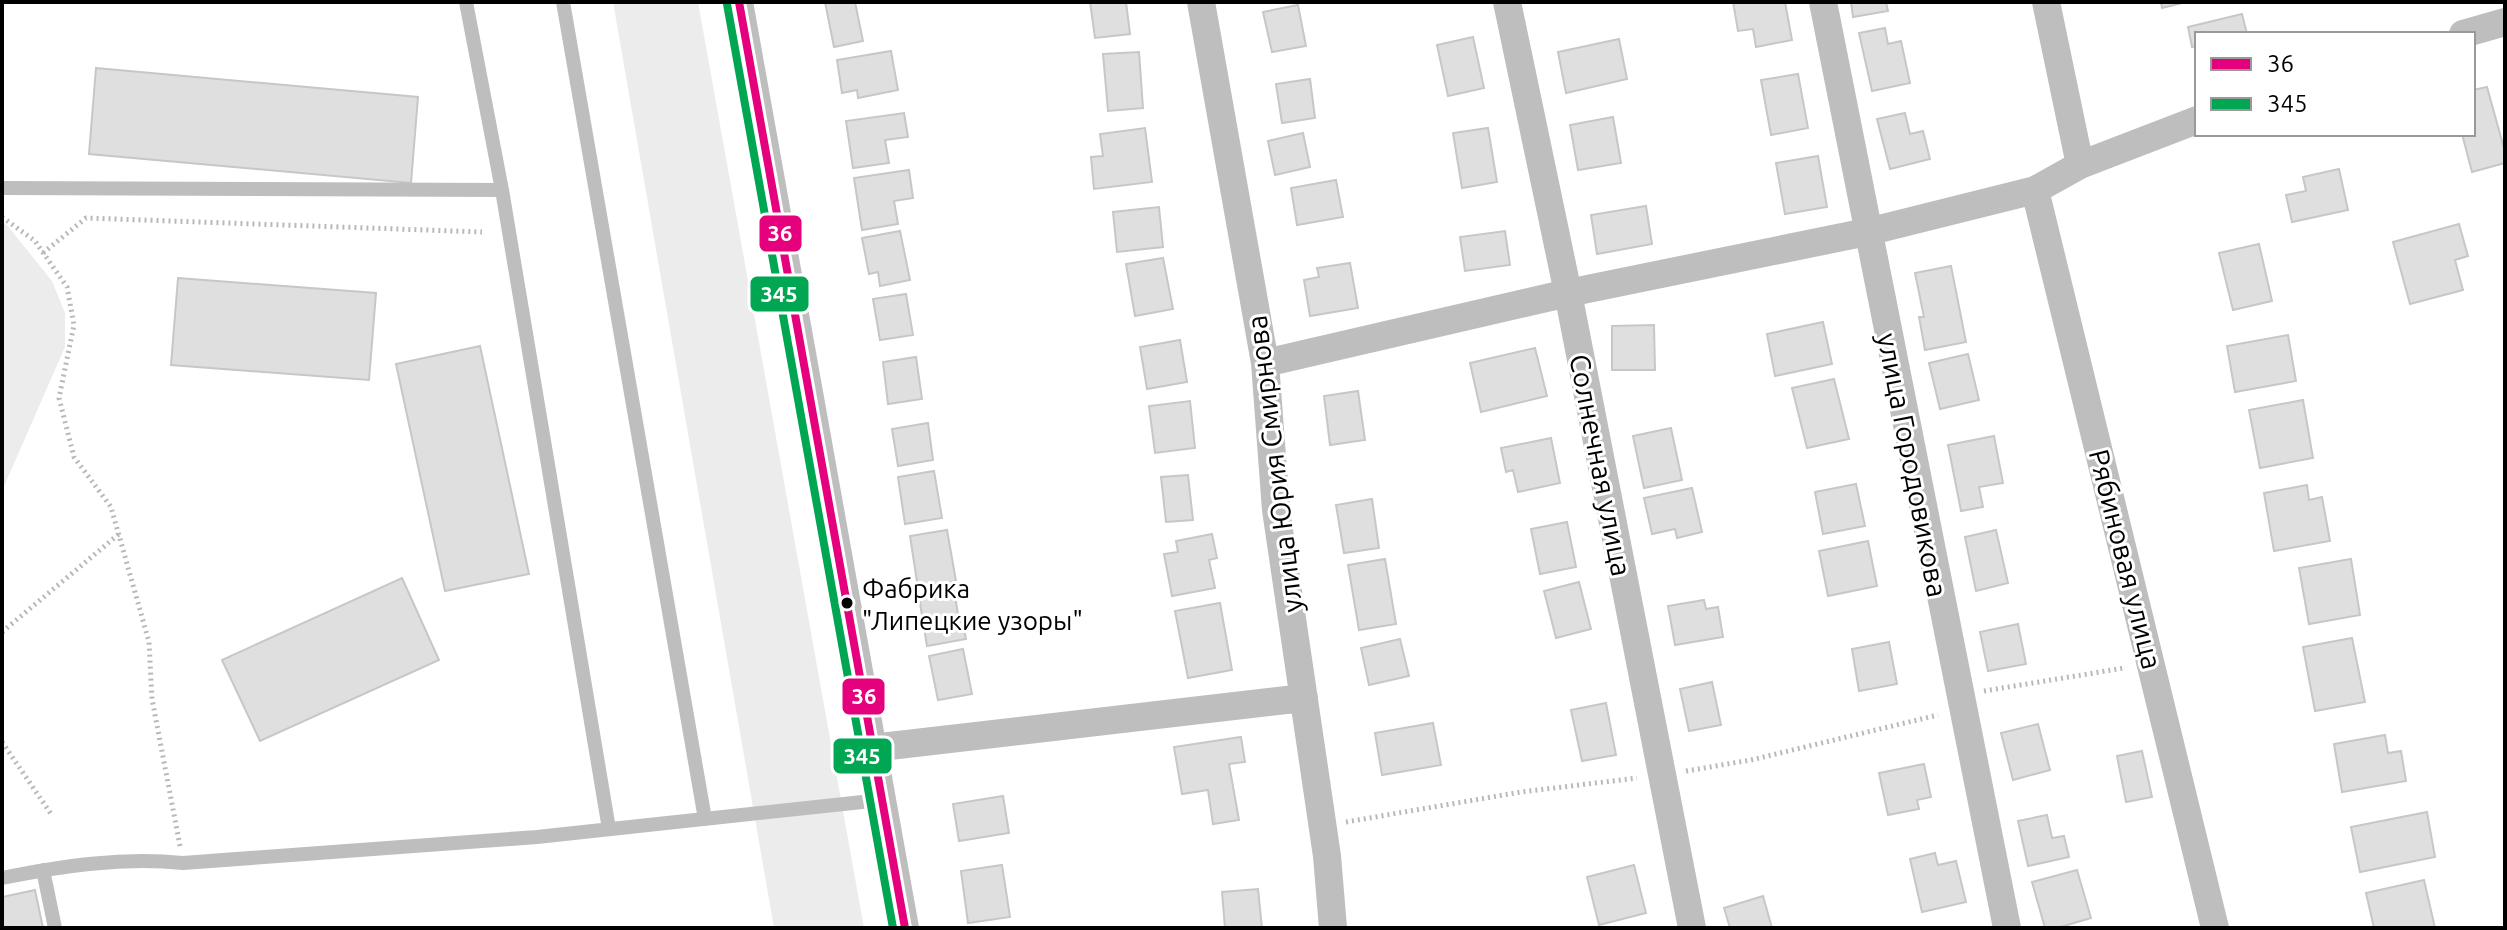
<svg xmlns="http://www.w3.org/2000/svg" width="2507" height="930" viewBox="0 0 2507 930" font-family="Ubuntu,sans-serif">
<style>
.green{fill:#ececec}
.building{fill:#dfdfdf;stroke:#c7c7c7;stroke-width:2}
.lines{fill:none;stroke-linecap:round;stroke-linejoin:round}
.path{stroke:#b9b9b9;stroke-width:5;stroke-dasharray:2 4;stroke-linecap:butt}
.lane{stroke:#bebebe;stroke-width:14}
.street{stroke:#bebebe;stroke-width:28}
.bus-1-casing{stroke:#fff;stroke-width:14}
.bus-2-casing{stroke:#fff;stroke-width:14}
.bus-1{stroke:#e5007d;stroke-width:8}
.bus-2{stroke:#00a651;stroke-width:8}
.bus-dot{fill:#000;stroke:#fff;stroke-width:3}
.labels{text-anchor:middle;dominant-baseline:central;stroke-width:6;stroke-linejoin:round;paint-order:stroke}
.bus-label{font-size:26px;fill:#000;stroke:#fff;text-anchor:start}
.street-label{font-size:28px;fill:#000;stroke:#fff}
.line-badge{stroke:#fff;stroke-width:3}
.badge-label{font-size:22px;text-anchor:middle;font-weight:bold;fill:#fff}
</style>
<rect width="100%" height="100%" fill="#fff"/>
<!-- green -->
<path class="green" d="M613 2H698L864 928H774Z
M2 223 7 225 52 281 65 313V347L2 491Z"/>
<!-- building -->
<path class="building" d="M825 2H855L863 41 834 47Z
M1090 2H1126L1130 34 1095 38Z
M1733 2H1785L1792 40 1756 47 1753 29 1738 31Z
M1851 2H1886L1888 11 1853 17Z
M2161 2H2186L2162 8Z
M1298 5 1306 46 1272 52 1263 12Z
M2242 14 2247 34H2197V46L2192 47 2188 27Z
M1885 28 1888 44 1901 41 1910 83 1872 91 1859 33Z
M1473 37 1484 88 1448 96 1437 45Z
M1619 39 1627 79 1566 93 1558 52Z
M891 51 898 90 858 98 857 90 842 93 837 60Z
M1139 52 1143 108 1108 111 1103 54Z
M96 68 418 97 411 183 89 154Z
M1798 74 1808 128 1771 135 1761 80Z
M1310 79 1315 118 1282 123 1276 84Z
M2487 87 2505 152V163L2472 172 2462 134H2473V90Z
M904 113 908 137 885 140 889 163 853 168 846 121Z
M1905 113 1910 134 1923 131 1930 159 1890 169 1877 119Z
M1613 117 1621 163 1578 170 1570 125Z
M1145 128 1152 182 1094 189 1091 157 1103 156 1100 134Z
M1488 128 1497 182 1462 188 1453 133Z
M1303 133 1310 167 1275 175 1268 141Z
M1818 156 1827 207 1785 214 1776 163Z
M2339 169 2348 210 2292 222 2286 195 2306 191 2303 177Z
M909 170 913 198 894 201 898 224 862 230 854 178Z
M1336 180 1343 217 1297 225 1291 188Z
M1646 206 1652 244 1597 254 1591 215Z
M1159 207 1163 247 1117 252 1113 212Z
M2459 224 2468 256 2455 260 2463 290 2410 304 2393 242Z
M900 231 910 280 880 286 878 272 869 274 862 238Z
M1505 231 1510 265 1465 271 1460 237Z
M2259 244 2272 301 2233 310 2219 253Z
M1163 258 1173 309 1135 316 1126 264Z
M1350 263 1358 308 1310 316 1304 280 1319 277 1317 268Z
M1951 266 1966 342 1925 350 1919 317H1924L1915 273Z
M178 278 376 293 369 380 171 365Z
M906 294 913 335 880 340 873 299Z
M1823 322 1832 364 1775 376 1767 334Z
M1654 325 1655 370H1612V326Z
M2288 335 2296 381 2235 392 2227 346Z
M1180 340 1187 382 1147 389 1140 347Z
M480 346 529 574 445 591 396 364Z
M1535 348 1547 396 1481 412 1470 363Z
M1968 354 1979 400 1940 409 1929 363Z
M916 357 922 399 888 404 883 362Z
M1834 379 1849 439 1807 448 1792 388Z
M1358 391 1365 440 1330 445 1324 396Z
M2303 400 2313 458 2260 468 2249 410Z
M1190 401 1195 448 1155 453 1149 406Z
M928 423 933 460 898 466 892 429Z
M1671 428 1682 480 1644 488 1633 436Z
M1994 436 2003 483 1979 487 1983 507 1961 511 1948 445Z
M1551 438 1560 483 1518 492 1513 470 1506 472 1501 448Z
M934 471 942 518 905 524 898 477Z
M1188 475 1193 520 1166 522 1161 477Z
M1856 484 1865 526 1823 534 1815 492Z
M2307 485 2309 500 2322 497 2330 541 2274 551 2264 493Z
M1692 488 1702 532 1677 538 1675 529 1652 534 1644 498Z
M1372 499 1379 548 1344 553 1336 505Z
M1567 522 1576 567 1540 574 1531 529Z
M947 530 956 581 918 588 910 536Z
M1996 530 2008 583 1976 591 1965 537Z
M1212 534 1217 558 1209 560 1215 588 1172 596 1164 554 1178 552 1176 541Z
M1868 541 1877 586 1828 596 1819 551Z
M1385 559 1396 624 1359 630 1348 565Z
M2351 559 2360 615 2309 624 2299 568Z
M402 578 439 660 260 741 222 660Z
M1579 582 1591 629 1556 638 1544 591Z
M954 591 958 614H961L966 639 927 646 919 597Z
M1704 600 1706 609 1718 607 1723 637 1675 645 1668 606Z
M1220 603 1232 670 1188 678 1175 611Z
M2018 624 2026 664 1988 671 1980 632Z
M2352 638 2365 702 2315 711 2303 647Z
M1400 639 1409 676 1369 685 1361 648Z
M1889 642 1897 684 1859 691 1852 649Z
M963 649 972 694 938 700 929 656Z
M1712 682 1721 725 1689 731 1680 689Z
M1606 703 1616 755 1582 761 1571 710Z
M1433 723 1441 765 1382 775 1375 733Z
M2038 724 2050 770 2013 780 2001 733Z
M2385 735 2388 753 2401 751 2406 781 2342 792 2334 744Z
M1241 737 1245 762 1229 764 1239 820 1213 824 1208 790 1182 794 1174 747Z
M2142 751 2152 797 2126 802 2117 756Z
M1924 764 1931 797 1917 800 1919 809 1888 815 1879 773Z
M1003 796 1009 833 959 841 953 804Z
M2427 812 2435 857 2360 872 2351 827Z
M2047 815 2052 838 2064 836 2069 857 2028 866 2018 821Z
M1935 853 1938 865 1956 861 1966 902 1922 912 1910 859Z
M1002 865 1010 917 968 923 961 871Z
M1634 865 1646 913 1599 925 1587 877Z
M2077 870 2091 918 2057 928H2045L2032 882Z
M2424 880 2435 928H2374L2366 893Z
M1258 889 1262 928H1225L1222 892Z
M35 890 43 928H2V897Z
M1763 896 1772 928H1730L1724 908Z"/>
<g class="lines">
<!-- path -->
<path class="path" d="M2 217 35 241 67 287 74 325 59 398 74 457 111 507 149 642 152 699 180 846
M43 253 86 218 482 232
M2 632 119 534
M1984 691 2124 668
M2 742 51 814
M1686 771 1751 760 1938 715
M1346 822 1521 792 1637 778"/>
<!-- lane -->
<path class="lane" d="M466 2 502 190
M563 2 705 819
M2 188 502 190 609 829
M43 870 55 928
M2 878C62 866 121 857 183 863L537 837 881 800"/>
<!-- street -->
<path class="street" d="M739 2 905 928
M1201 2 1265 363 1276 510 1327 856 1333 928
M1507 2 1568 293 1692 928
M1823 2 2007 928
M2046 2 2080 165
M2463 34 2505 22
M2035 190 2215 928
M1265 363 1568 293 1867 232 2035 190 2080 165 2197 120
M872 748 1304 698"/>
<defs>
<path id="bus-1" d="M739 2 905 928"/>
<path id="bus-2" d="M727 4 893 928"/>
</defs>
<!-- bus-1 casing -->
<use href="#bus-1" class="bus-1-casing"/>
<!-- bus-2 casing -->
<use href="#bus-2" class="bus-2-casing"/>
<!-- bus-1 -->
<use href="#bus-1" class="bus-1"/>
<!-- bus-2 -->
<use href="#bus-2" class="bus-2"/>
</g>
<!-- markers -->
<circle class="bus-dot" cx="847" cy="603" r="7"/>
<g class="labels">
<!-- bus labels -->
<g class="bus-label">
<text x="862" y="588">Фабрика<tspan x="862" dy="32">"Липецкие узоры"</tspan></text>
</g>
<!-- street labels -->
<g class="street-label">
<text transform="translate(1274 464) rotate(-97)">улица Юрия Смирнова</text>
<text transform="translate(1601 465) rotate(79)">Солнечная улица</text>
<text transform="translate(1913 465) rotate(79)">улица Городовикова</text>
<text transform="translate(2126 559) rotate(76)">Рябиновая улица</text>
</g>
</g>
<g class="line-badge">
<rect x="758" y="214" width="45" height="39" rx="8" fill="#e5007d"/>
<rect x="749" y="275" width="61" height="38" rx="8" fill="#00a651"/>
<rect x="841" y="677" width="45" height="39" rx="8" fill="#e5007d"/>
<rect x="832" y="737" width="61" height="38" rx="8" fill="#00a651"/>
</g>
<g class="badge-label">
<text x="780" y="241">36</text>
<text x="779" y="302">345</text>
<text x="864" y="704">36</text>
<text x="862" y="764">345</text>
</g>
<!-- border -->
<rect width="2507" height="930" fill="none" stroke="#000000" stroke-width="8"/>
<!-- legend -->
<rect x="2195" y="32" width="280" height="104" fill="#ffffff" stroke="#999999" stroke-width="2"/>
<rect x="2211" y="58" width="40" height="12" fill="#e5007d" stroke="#999999" stroke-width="2"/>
<text x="2267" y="72" font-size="24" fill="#000000">36</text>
<rect x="2211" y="98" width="40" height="12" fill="#00a651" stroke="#999999" stroke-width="2"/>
<text x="2267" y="112" font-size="24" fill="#000000">345</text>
</svg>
